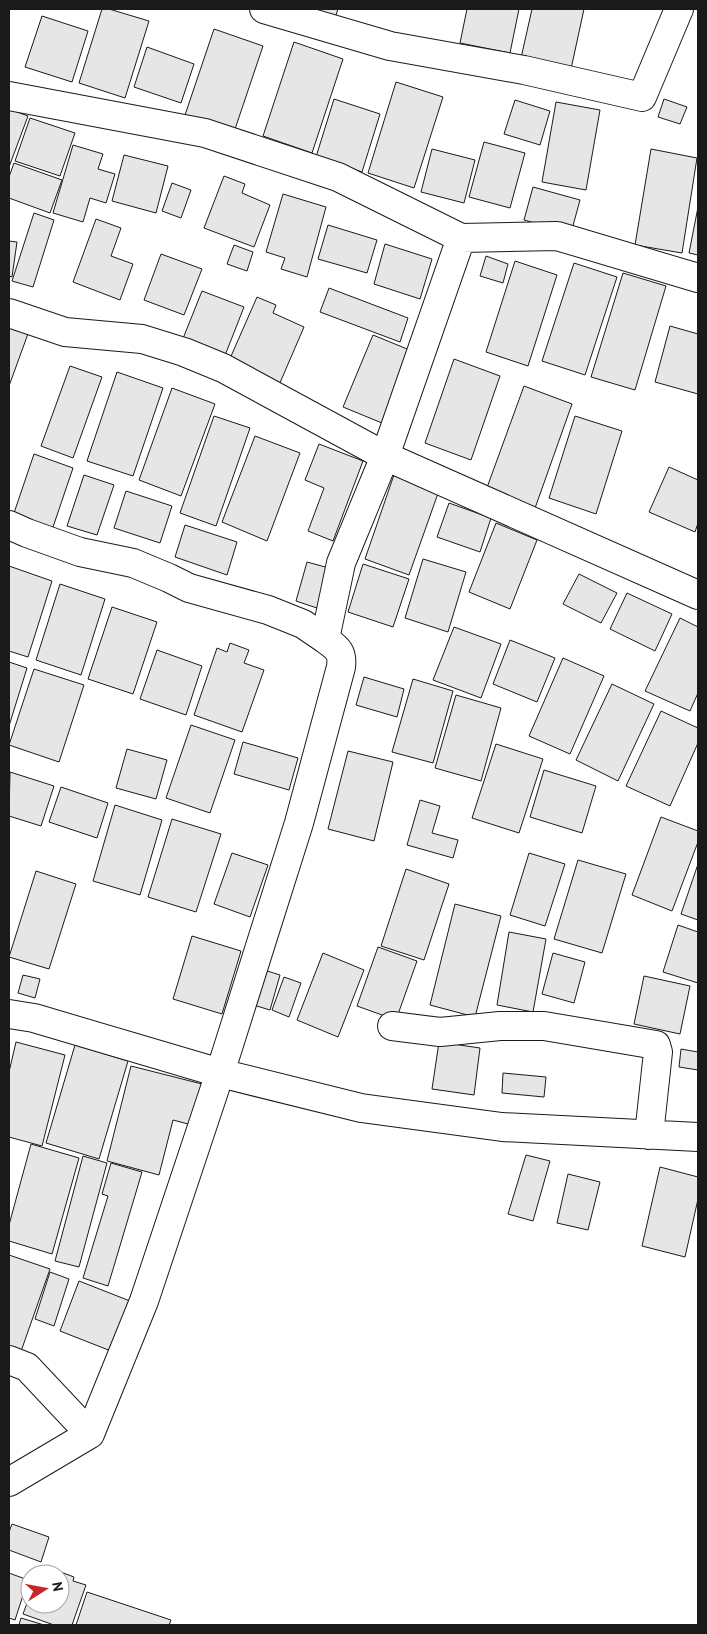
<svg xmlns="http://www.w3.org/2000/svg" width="707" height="1634" viewBox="0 0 707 1634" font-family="'PT Sans',sans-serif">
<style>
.building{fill:#e6e6e6;stroke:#1a1a1a}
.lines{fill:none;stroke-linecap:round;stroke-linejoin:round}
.minor-casing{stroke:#1a1a1a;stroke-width:30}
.minor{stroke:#fff;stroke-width:28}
</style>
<rect width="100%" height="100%" fill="#fff"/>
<!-- building -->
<path class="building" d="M102 9H109L149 21 125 98 79 83Z
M304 9H338L335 18Z
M467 9H519L510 53 460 43Z
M532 9H584L571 69 521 58Z
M42 16 88 31 72 82 25 67Z
M214 29 263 46 233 135 184 118Z
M294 42 343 59 312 153 263 136Z
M147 47 194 64 181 103 134 87Z
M396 82 443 97 414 188 368 173Z
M334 99 380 114 362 172 316 157Z
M664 99 687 107 680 124 658 117Z
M515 100 550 111 540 145 504 134Z
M556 102 600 110 586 190 542 182Z
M9 109 28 116 9 167Z
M30 118 75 133 60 176 15 161Z
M484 142 525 153 510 208 469 197Z
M73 145 103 154 98 169 115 174 106 203 90 198 83 222 53 213Z
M432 149 475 160 464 203 421 192Z
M651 149 697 158 682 253 635 245Z
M124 155 168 166 156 213 112 201Z
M14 163 62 180 50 213 9 198V177Z
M224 176 245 184 242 193 270 205 254 247 204 228Z
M172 183 191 190 181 218 162 211Z
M533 187 580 200 571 233 524 220Z
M283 194 326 207 307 277 281 269 285 258 266 252Z
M698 207V255L689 253Z
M34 213 54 220 33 287 12 281Z
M96 219 121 228 111 256 133 264 120 300 73 282Z
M328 225 377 240 367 273 318 259Z
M9 241 17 242 12 277 9 276Z
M385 244 432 259 420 299 374 284Z
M234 245 253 252 247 271 227 264Z
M161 254 202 269 184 315 144 300Z
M486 256 508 264 503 283 480 276Z
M515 261 557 275 528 366 486 352Z
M574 263 617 277 585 375 542 361Z
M623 273 666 286 635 390 591 377Z
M329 288 408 318 400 342 320 312Z
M202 291 244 307 224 358 182 341Z
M257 297 276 305 273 313 304 327 279 385 228 363Z
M9 323 29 331 9 386Z
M670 326 698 334V394L655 382Z
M373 335 412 351 382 423 343 407Z
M454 359 500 376 471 460 425 443Z
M70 366 102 377 73 458 41 446Z
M117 372 163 388 133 476 87 461Z
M524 386 572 404 534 511 485 493Z
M172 388 215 404 181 496 139 480Z
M214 416 250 428 216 526 180 513Z
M575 416 622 431 596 514 549 498Z
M255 436 300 453 267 541 222 522Z
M319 444 363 461 333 541 308 531 324 488 305 480Z
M34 454 73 468 52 530 13 516Z
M669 467 698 480V523L695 532 649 512Z
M396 469 441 485 409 575 365 559Z
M84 475 114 485 97 535 67 526Z
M126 491 172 506 160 543 114 528Z
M449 503 491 518 480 552 437 537Z
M496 523 537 540 510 609 469 592Z
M185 525 237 542 227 575 175 557Z
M423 559 466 572 448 632 405 618Z
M307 562 329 568 317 608 296 601Z
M363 564 409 579 393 627 348 612Z
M9 566 52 581 28 657 9 651Z
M579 574 617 593 601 623 563 604Z
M60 584 105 599 81 675 36 660Z
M627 593 672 614 655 651 610 629Z
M112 607 157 622 133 694 88 679Z
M680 618 698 627V693L690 711 645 691Z
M454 627 501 644 481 698 433 680Z
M510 640 555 658 537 702 493 684Z
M230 643 249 650 244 663 264 670 242 732 194 715 217 648 227 652Z
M157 650 202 666 186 715 140 699Z
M563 658 604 676 570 754 529 736Z
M9 662 27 668 9 726Z
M34 669 84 685 59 762 9 745Z
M364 677 404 689 397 717 356 705Z
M413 679 453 691 433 763 392 752Z
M612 684 654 704 618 781 576 760Z
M456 695 501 708 481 781 435 768Z
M661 711 698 728V743L670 806 626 786Z
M191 725 235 740 210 813 166 798Z
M243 742 298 758 289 790 234 774Z
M496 744 543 759 519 833 472 818Z
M127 749 167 760 156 799 116 788Z
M348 751 393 762 374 841 328 829Z
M544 770 596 786 582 833 530 817Z
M10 772 54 786 41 826 9 816Z
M61 787 108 803 97 838 49 822Z
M420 800 440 806 432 833 458 840 453 858 407 845Z
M115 805 162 820 140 895 93 881Z
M661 817 698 831V842L672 911 632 895Z
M172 819 221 834 196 912 148 897Z
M232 853 268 865 250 917 214 904Z
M529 853 565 864 545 926 510 915Z
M578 860 626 874 602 953 554 939Z
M698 864V920L681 914Z
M406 869 449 884 424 960 381 946Z
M36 871 76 884 49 969 9 957Z
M455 904 501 916 475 1017 430 1005Z
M678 925 698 932V983L663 972Z
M509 932 546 939 533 1012 497 1005Z
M192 936 241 951 222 1014 173 999Z
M378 947 417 961 396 1020 357 1006Z
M323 953 364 970 338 1037 297 1020Z
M553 953 585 962 574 1003 542 994Z
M261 969 280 975 270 1010 250 1004Z
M23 975 40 979 35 998 18 993Z
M644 976 690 986 680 1034 634 1024Z
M284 977 301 983 289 1017 272 1010Z
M16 1042 65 1055 42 1146 9 1137V1072Z
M439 1042 480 1048 474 1095 432 1089Z
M75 1045 128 1061 99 1159 46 1143Z
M681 1049 698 1052V1070L679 1067Z
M131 1066 202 1084 192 1125 173 1120 159 1175 107 1161Z
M503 1073 546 1077 544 1097 502 1093Z
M31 1144 79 1158 52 1254 9 1241V1225Z
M526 1155 550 1161 533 1221 508 1214Z
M83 1156 107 1163 79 1267 55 1261Z
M111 1163 142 1172 108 1286 83 1278 108 1196 102 1194Z
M660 1167 698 1177V1199L685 1257 642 1246Z
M568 1174 600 1182 588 1230 557 1223Z
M9 1255 50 1269 19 1357 9 1353Z
M50 1272 69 1279 54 1326 35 1319Z
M79 1281 130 1301 111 1351 60 1331Z
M12 1524 49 1537 41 1562 9 1550V1532Z
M50 1568 74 1577 73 1581 86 1585 72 1625H54L23 1614 30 1595V1604H60V1574H37L39 1569 49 1573Z
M9 1573 28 1580 15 1620 9 1618Z
M87 1592 171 1620 169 1625H76Z
M21 1618 44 1625H19Z"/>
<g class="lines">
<defs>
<path id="minor" d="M264 9 390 46 524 70 642 97 679 9
M9 96 205 133 338 177 461 238 557 236 698 278
M9 313 65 332 142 339 184 352 223 368 385 456 698 595
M9 525 27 533 80 552 133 563 169 578 189 588 268 610 303 624 325 639
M9 1014 34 1018 220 1073 361 1108 502 1127 698 1137
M392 1026 440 1032 500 1026H544L656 1045 658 1052 649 1135
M9 1360 27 1367 90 1434
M9 1482 90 1434 144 1301 220 1073 299 823 341 667C343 651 337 648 325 639L341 563 385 456 461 238"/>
</defs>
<!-- minor casing -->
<use href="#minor" class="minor-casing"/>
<!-- minor -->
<use href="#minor" class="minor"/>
</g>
<!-- border -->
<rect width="707" height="1634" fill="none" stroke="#1a1a1a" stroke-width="20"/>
<!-- north arrow -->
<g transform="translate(45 1589) rotate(79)"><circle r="24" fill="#ffffff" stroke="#a3a3a3"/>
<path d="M0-4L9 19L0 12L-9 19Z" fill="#c62828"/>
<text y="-8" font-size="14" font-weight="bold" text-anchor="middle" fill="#1a1a1a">N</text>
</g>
</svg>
